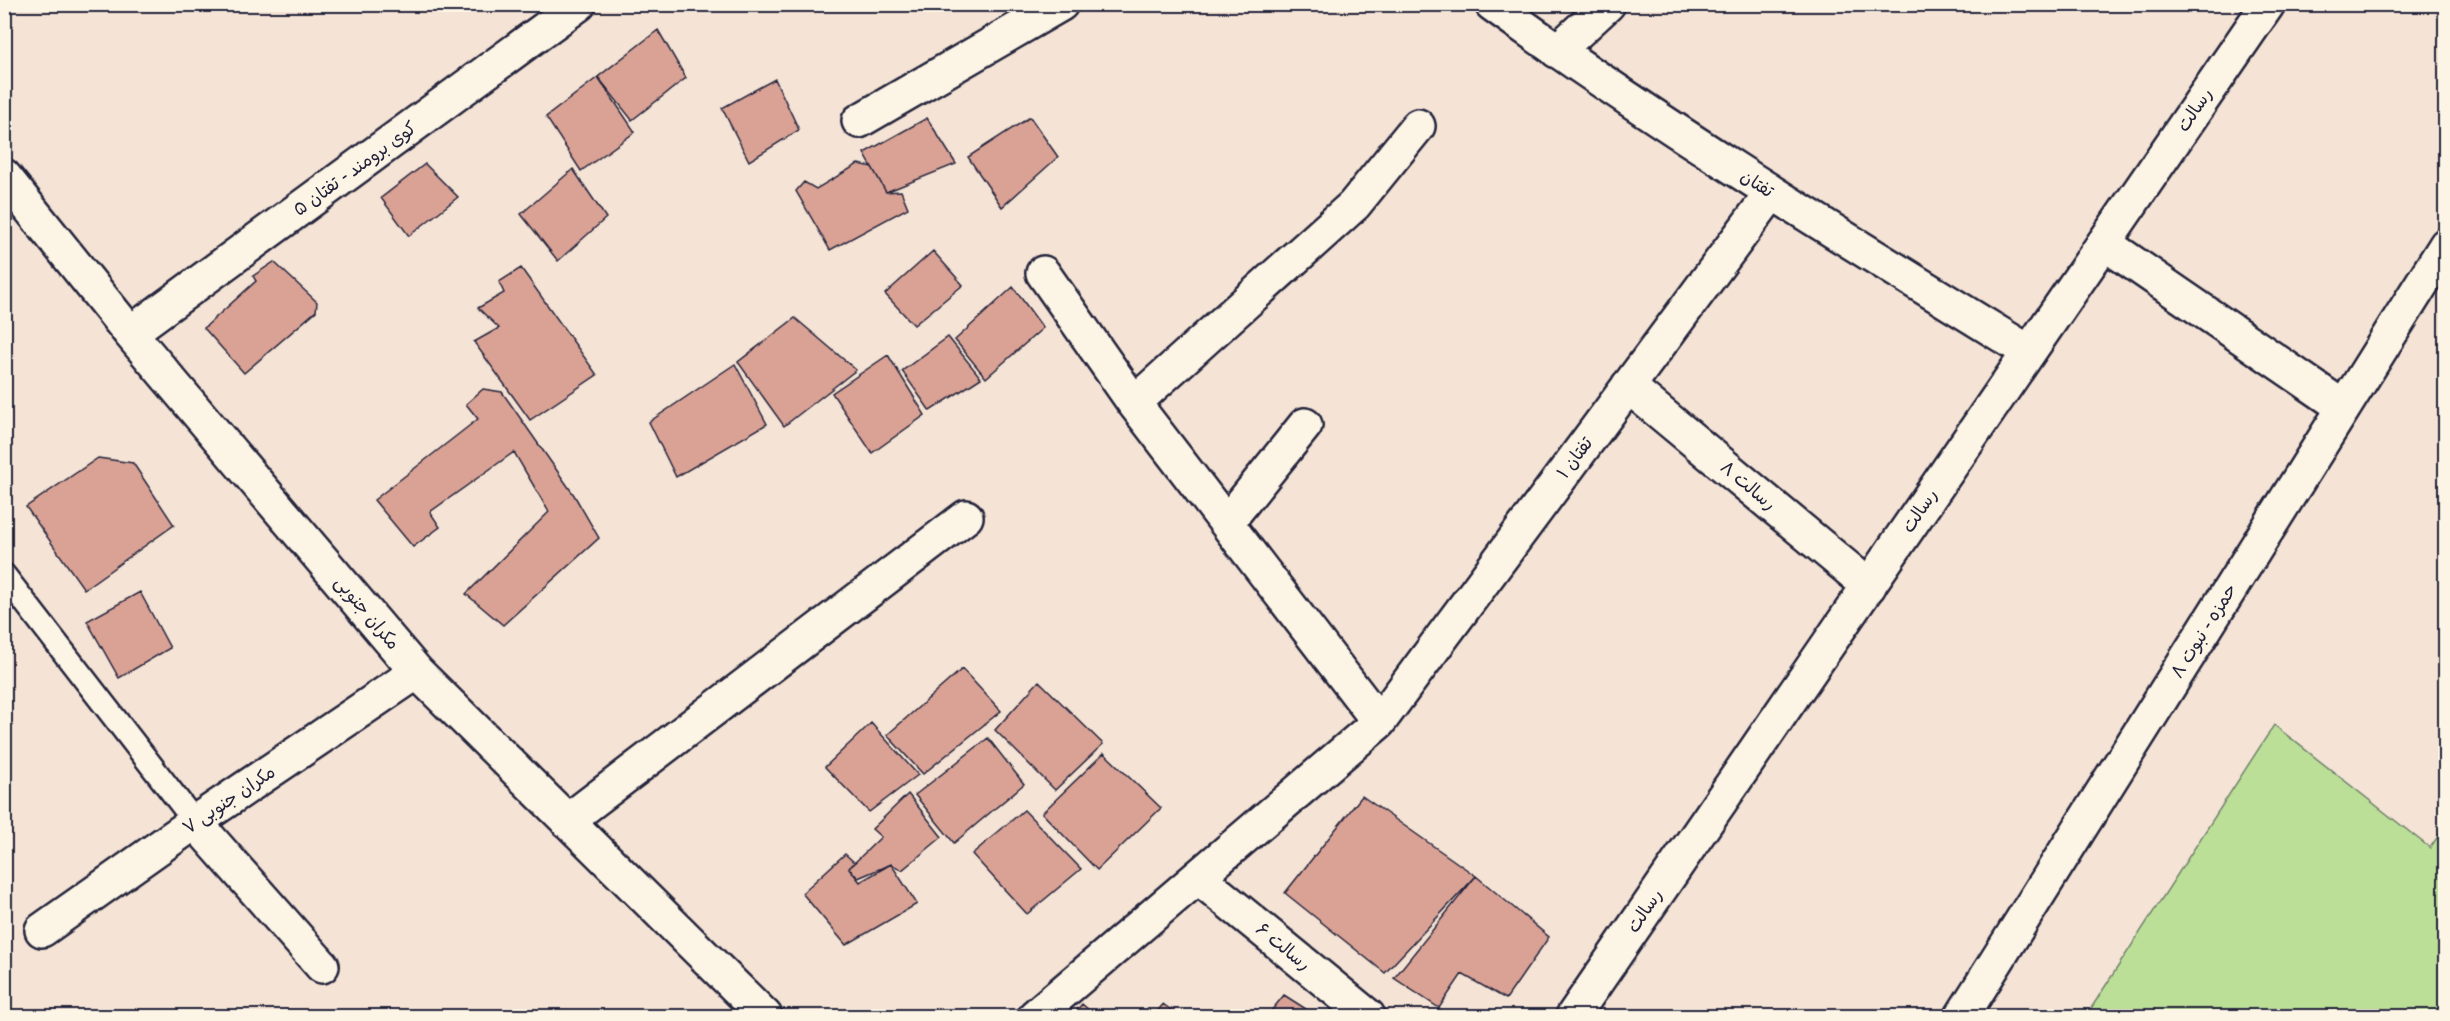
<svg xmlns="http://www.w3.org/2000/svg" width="2450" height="1021" viewBox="0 0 2450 1021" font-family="'Balsamiq Sans','Playpen Sans Arabic',sans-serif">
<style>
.green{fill:#bcdf98;stroke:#6f806a;stroke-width:1.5}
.building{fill:#daa295;stroke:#22223b;stroke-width:1.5}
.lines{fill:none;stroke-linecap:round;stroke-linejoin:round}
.service-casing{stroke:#22223b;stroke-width:27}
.minor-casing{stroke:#22223b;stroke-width:38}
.tertiary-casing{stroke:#22223b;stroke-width:38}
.service{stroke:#fcf5e5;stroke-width:22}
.minor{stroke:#fcf5e5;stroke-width:33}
.tertiary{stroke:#fcf5e5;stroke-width:33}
.labels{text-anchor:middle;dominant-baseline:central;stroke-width:4.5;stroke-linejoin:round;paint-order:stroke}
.street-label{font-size:18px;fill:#22223b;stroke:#fcf5e5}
</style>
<rect width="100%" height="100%" fill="#f5e4d5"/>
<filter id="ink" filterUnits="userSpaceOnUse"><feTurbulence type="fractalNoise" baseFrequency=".0167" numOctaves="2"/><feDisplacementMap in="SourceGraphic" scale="12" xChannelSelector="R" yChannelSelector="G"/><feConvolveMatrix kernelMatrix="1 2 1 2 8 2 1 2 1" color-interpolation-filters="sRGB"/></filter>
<g filter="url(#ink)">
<!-- green -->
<path class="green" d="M2274 725 2430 848 2445 826V1016H2086Z"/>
<!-- building -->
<path class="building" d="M658 30 686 78 632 120 598 77Z
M598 77 635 132 581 171 546 117Z
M775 79 799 130 749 161 722 108Z
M1030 117 1058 157 1002 207 968 157Z
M927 118 956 164 886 192 864 153Z
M425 164 458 197 409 236 381 198Z
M858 164 872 167 886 192 901 191 908 208 830 250 796 191 804 182 816 189Z
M573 169 606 218 558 261 521 214Z
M933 251 963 285 914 325 885 294Z
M274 262 317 302 316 311 244 373 204 328 256 281 253 276Z
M521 268 597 375 530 420 474 342 499 328 478 308 504 293 499 282Z
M1013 287 1043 328 986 378 955 340Z
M795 318 856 370 784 426 738 362Z
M948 337 981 378 930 411 902 371Z
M888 355 925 415 872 453 832 393Z
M735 364 767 424 676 477 649 422Z
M483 389 502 392 574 495 599 538 503 625 466 594 549 512 514 452 430 512 440 527 413 547 374 500 478 419 466 404Z
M98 458 133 463 174 525 84 589 26 507Z
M140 592 170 648 119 678 87 621Z
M962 669 1001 711 923 774 887 735Z
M1039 681 1103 744 1055 790 995 730Z
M871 723 918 775 869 812 825 767Z
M988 738 1024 784 954 843 915 795Z
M1104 753 1161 808 1097 870 1042 813Z
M908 794 942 837 902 870 891 864 858 878 849 868 881 837 872 829Z
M1362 796 1476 876 1385 973 1285 893Z
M1024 810 1081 869 1027 914 972 854Z
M845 854 855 863 849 868 860 882 891 864 917 904 846 945 802 893Z
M1476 876 1549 937 1506 999 1462 974 1439 1008 1394 978Z
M1284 995 1317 1016H1267Z
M1082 1004 1096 1016H1072Z
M1163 1004 1179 1016H1154Z"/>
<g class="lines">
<defs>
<path id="service" d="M4 575 195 822"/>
<path id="minor" d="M1557 51 1608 4
M859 121 1061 4
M4 176 130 333 417 672 765 1016
M2104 243 2343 407
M1043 273 1134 403
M130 333 579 4
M1628 386 1869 586
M1227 522 1305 425
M1379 722 1771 194
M567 821 966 517
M195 822 322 966
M1198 877 1368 1016
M42 930 195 822 417 672
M1035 1016 1379 722 1134 403 1354 205 1418 126
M1962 1016 2446 245"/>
<path id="tertiary" d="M1492 4C1665 129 1847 240 2029 352
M1573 1016 2268 4"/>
</defs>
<!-- service casing -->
<use href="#service" class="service-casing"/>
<!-- minor casing -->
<use href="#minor" class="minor-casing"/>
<!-- tertiary casing -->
<use href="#tertiary" class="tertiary-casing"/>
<!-- service -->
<use href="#service" class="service"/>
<!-- minor -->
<use href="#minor" class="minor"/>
<!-- tertiary -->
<use href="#tertiary" class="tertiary"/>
</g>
</g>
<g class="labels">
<!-- street labels -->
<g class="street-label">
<text transform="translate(2195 110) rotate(-56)">رسالت</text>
<text transform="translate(355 169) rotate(-36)">کوی برومند - تفتان ۵</text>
<text transform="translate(1757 184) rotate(33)">تفتان</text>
<text transform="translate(1575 458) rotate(-53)">تفتان ۱</text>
<text transform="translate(1748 486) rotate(40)">رسالت ۸</text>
<text transform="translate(1920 511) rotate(-56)">رسالت</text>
<text transform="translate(367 613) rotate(50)">مکران جنوبی</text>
<text transform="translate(2204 631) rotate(-58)">حمزه - نبوت ۸</text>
<text transform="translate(229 800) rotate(-34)">مکران جنوبی ۷</text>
<text transform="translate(1645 911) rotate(-56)">رسالت</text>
<text transform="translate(1283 947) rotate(39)">رسالت ۶</text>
</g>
</g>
<!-- margin -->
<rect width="2450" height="1021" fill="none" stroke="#fcf5e5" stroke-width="24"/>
<rect x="12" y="12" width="2426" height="997" fill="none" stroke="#22223b" stroke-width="2" filter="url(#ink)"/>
</svg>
